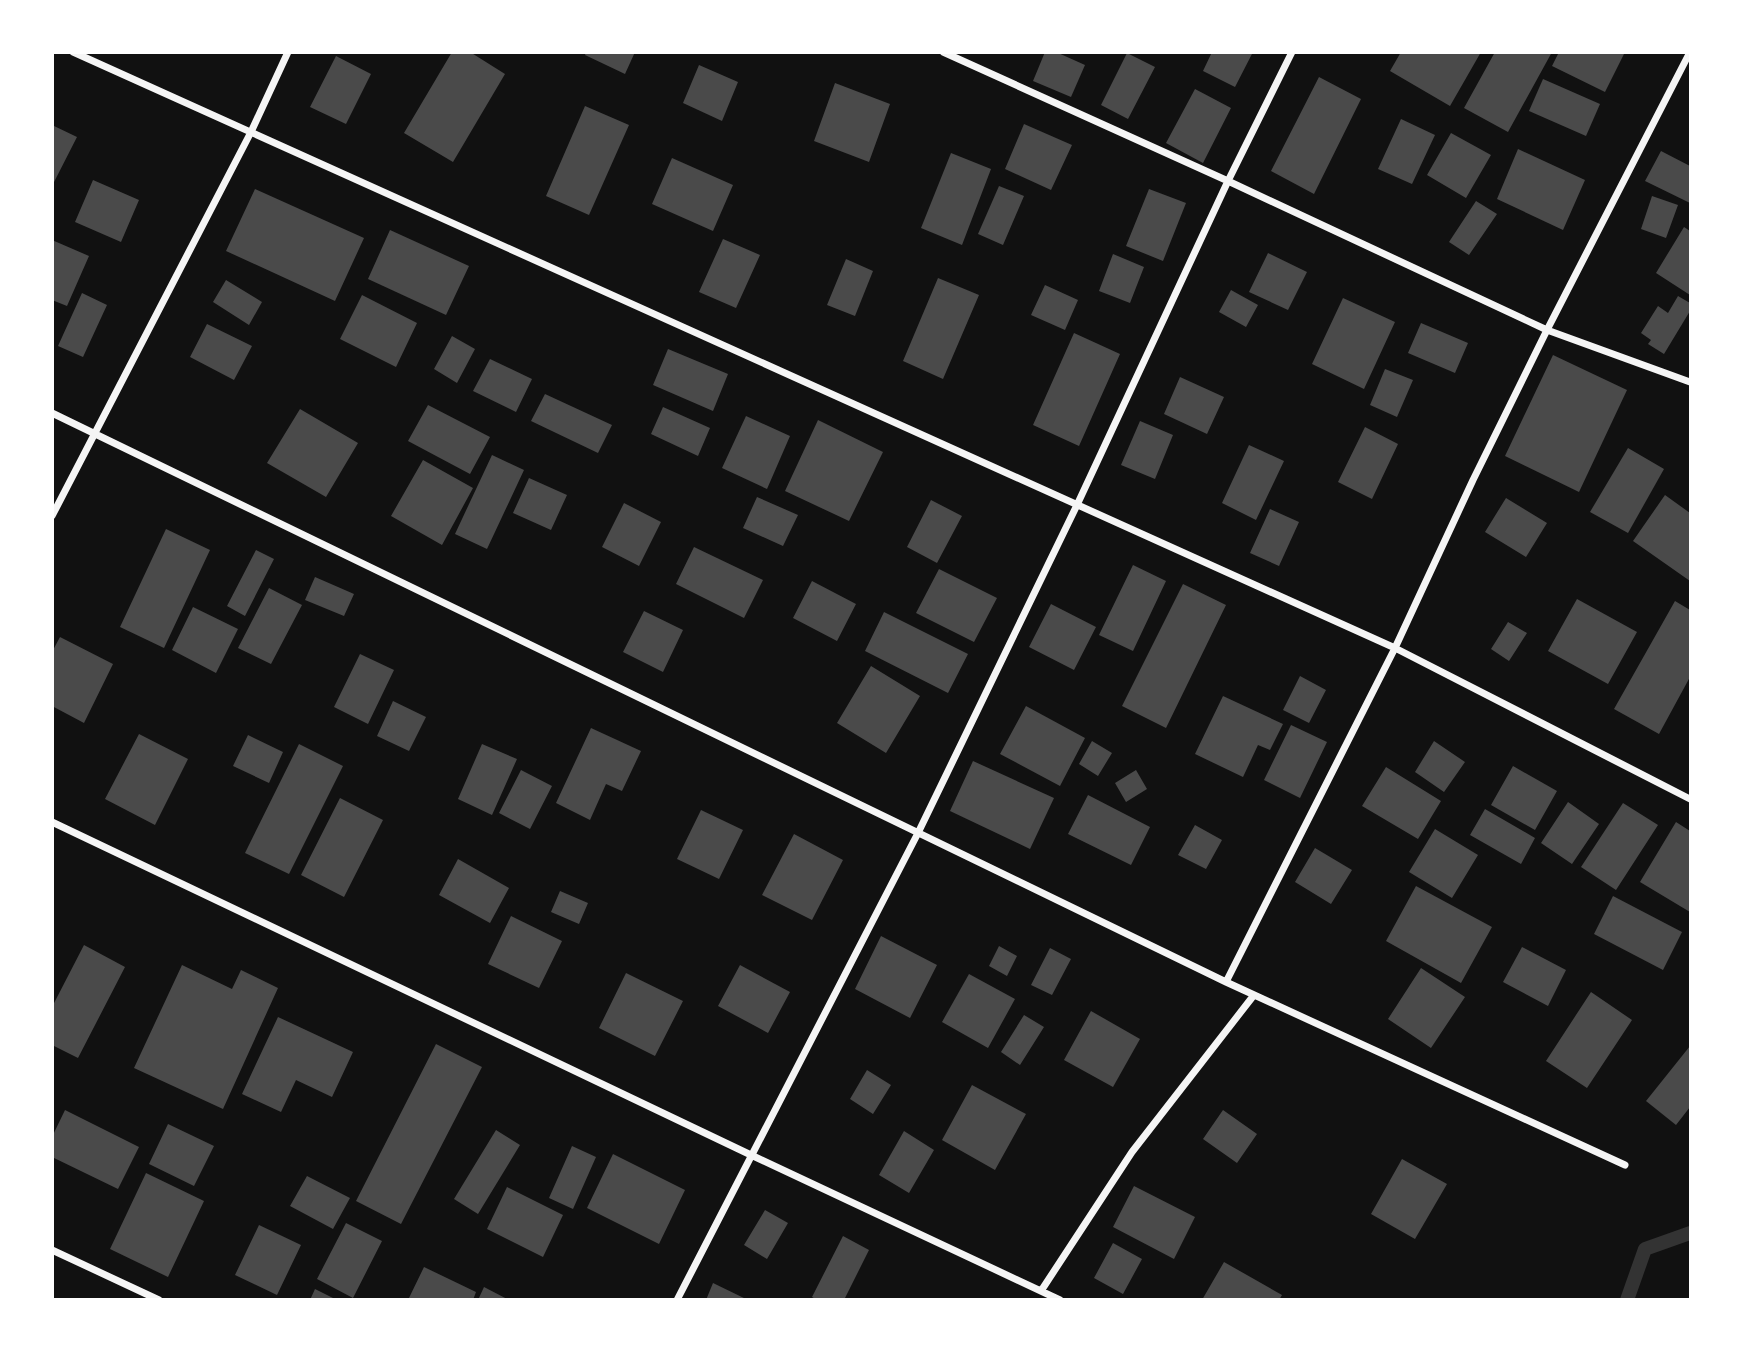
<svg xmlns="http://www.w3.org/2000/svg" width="1743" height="1352" viewBox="0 0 1743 1352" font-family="'Nunito Sans',sans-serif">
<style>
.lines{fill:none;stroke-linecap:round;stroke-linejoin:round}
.stream{stroke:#333;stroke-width:14}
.building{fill:#4a4a4a}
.minor{stroke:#f5f5f5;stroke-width:7}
</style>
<rect width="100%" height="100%" fill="#111"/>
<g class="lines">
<!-- stream -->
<path class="stream" d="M1627 1300 1645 1249 1690 1233"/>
</g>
<!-- building -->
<path class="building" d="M452 52H470L505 74 453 162 404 133Z
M586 52H635L625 74 585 55Z
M1045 52H1056L1085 65 1071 97 1033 81Z
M1212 52H1253L1235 87 1203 71Z
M1401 52H1481L1450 106 1390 71Z
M1495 52H1552L1508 132 1464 108Z
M1559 52H1625L1605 92 1552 66Z
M1127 53 1155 67 1128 119 1101 105Z
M336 56 371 74 346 124 310 107Z
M699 65 738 82 722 121 683 103Z
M1319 77 1361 99 1314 194 1271 171Z
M1543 79 1600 104 1586 136 1529 111Z
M835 83 890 104 869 162 814 141Z
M1195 89 1231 108 1203 163 1166 143Z
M585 106 629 125 589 215 546 196Z
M1401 119 1435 135 1412 184 1378 169Z
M1024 124 1072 145 1051 190 1005 169Z
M52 125 77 137 52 186Z
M1451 133 1491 155 1466 198 1427 175Z
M1518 149 1585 180 1563 230 1497 199Z
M1661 151 1690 166V203L1645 181Z
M951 153 991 169 962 245 921 228Z
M672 158 733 185 713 231 652 204Z
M93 180 139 200 121 242 75 222Z
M999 186 1024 196 1003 245 978 234Z
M255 189 364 238 335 301 226 251Z
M1149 189 1186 203 1163 261 1126 246Z
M1652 196 1678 205 1666 238 1641 229Z
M1476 201 1497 214 1469 255 1449 242Z
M1684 227 1690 231V295L1656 273Z
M390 230 469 266 446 315 368 279Z
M723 239 760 255 736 308 699 292Z
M52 240 89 256 67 306 52 300Z
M1268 253 1307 272 1288 310 1249 292Z
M1113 254 1144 267 1130 303 1099 291Z
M846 259 873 271 855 316 827 305Z
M938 278 979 295 943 379 903 361Z
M226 280 262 302 249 325 213 302Z
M1045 285 1078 300 1065 330 1031 315Z
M1231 290 1258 305 1246 327 1219 312Z
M82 293 107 305 83 357 58 346Z
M362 295 417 323 396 367 340 339Z
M1678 296 1690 303V311L1664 354 1648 344 1651 340 1641 333 1658 306 1668 313Z
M1343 298 1395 322 1364 389 1312 364Z
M1421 323 1468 343 1455 373 1408 353Z
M207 324 252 346 234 380 190 357Z
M1074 333 1120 354 1079 446 1033 425Z
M452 336 475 349 457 383 434 369Z
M668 349 728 374 713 411 653 385Z
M1553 355 1627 390 1579 492 1505 456Z
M490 359 532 379 516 412 473 391Z
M1385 369 1413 380 1397 417 1370 405Z
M1180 377 1224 397 1207 434 1164 414Z
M545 394 612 425 598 453 531 421Z
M428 405 490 437 470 474 408 441Z
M663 407 710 428 698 456 651 434Z
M300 409 358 443 326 497 267 463Z
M746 416 790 436 767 489 722 468Z
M818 420 883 452 849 521 785 491Z
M1140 421 1173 435 1155 479 1121 465Z
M1365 427 1398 444 1372 499 1338 482Z
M1249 445 1284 461 1256 520 1222 503Z
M1628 448 1664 469 1628 533 1590 512Z
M492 455 524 470 487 549 455 534Z
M423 460 473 488 442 545 391 516Z
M529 478 567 495 551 530 513 513Z
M1665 495 1690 513V581L1633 541Z
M757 497 798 515 783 546 743 528Z
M1506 498 1547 523 1526 557 1485 532Z
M931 500 962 516 937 563 907 547Z
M624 503 661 522 639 566 602 547Z
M1270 509 1299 522 1279 566 1250 553Z
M166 529 210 550 164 648 120 627Z
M694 547 763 580 744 618 676 584Z
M256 550 274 559 245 616 227 606Z
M1133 565 1166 581 1133 651 1099 635Z
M939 569 997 598 974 642 916 613Z
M315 577 354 594 344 616 305 600Z
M812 581 856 604 837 641 793 618Z
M1183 584 1226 605 1166 728 1122 706Z
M269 588 302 605 271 664 238 648Z
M1577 599 1637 632 1608 684 1548 651Z
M1675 601 1690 610V677L1659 734 1614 709Z
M1051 604 1096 627 1074 670 1029 647Z
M193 607 238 629 216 673 172 650Z
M644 611 683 630 663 672 623 652Z
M884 612 968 654 948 693 865 651Z
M1508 622 1527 633 1509 661 1491 649Z
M60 637 113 664 84 723 52 706V652Z
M360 654 394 670 368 724 334 707Z
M871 666 920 696 886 753 837 723Z
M1300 676 1326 690 1309 723 1283 710Z
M1223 696 1283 724 1270 750 1258 745 1243 777 1195 754Z
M393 701 426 717 409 751 377 736Z
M1026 706 1085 738 1060 786 1000 754Z
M1291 725 1327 742 1300 798 1264 780Z
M591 728 641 751 622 791 606 784 590 820 556 803Z
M139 734 188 759 155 825 105 799Z
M248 735 283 752 269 783 233 766Z
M1092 741 1112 753 1098 776 1079 764Z
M1434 741 1465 762 1444 792 1415 772Z
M299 744 343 766 289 874 245 853Z
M482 744 517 759 492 815 458 799Z
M973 761 1054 798 1030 849 950 811Z
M1513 766 1557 791 1535 830 1491 805Z
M1386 767 1441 801 1418 839 1362 806Z
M521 770 552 786 530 829 499 813Z
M1136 770 1147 789 1126 802 1115 783Z
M1088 795 1150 827 1131 865 1068 834Z
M340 798 383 820 344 897 301 875Z
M1568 802 1599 824 1572 864 1541 843Z
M1623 803 1658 825 1616 890 1581 867Z
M1485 809 1535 838 1521 864 1470 835Z
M701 810 743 830 719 879 677 859Z
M1676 822 1690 831V912L1640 882Z
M1195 825 1222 840 1206 869 1178 855Z
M1435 829 1478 855 1452 898 1409 872Z
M794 834 843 860 812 920 762 895Z
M1315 848 1352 870 1331 904 1295 882Z
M458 859 509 888 490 923 439 895Z
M1416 886 1492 927 1461 983 1386 941Z
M560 891 588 903 579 924 551 912Z
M1613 896 1682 932 1663 970 1594 934Z
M511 916 562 941 539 988 488 964Z
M881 936 937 965 910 1018 855 989Z
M84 945 125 967 78 1058 52 1045V1007Z
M999 946 1017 956 1007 976 989 966Z
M1522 947 1566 970 1548 1006 1503 982Z
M1050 948 1071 959 1052 995 1031 985Z
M182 965 232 989 241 970 278 988 223 1109 134 1068Z
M740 965 790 992 768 1033 718 1006Z
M1421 968 1465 997 1431 1048 1388 1019Z
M626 973 683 1001 655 1056 599 1028Z
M969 974 1015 999 988 1048 942 1022Z
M1591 992 1632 1020 1587 1088 1546 1061Z
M1091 1011 1140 1039 1113 1087 1064 1060Z
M1024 1015 1044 1027 1020 1065 1001 1052Z
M278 1017 353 1052 332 1097 296 1080 281 1112 242 1094Z
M436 1044 482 1067 401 1224 356 1201Z
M1690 1046V1107L1676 1125 1646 1101Z
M867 1070 891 1085 873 1114 850 1099Z
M972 1085 1026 1114 995 1170 942 1140Z
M65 1110 139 1147 118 1189 52 1157V1137Z
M1223 1110 1257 1134 1237 1163 1203 1139Z
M168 1124 214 1146 194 1186 149 1164Z
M496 1130 520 1145 478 1214 454 1199Z
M904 1131 934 1150 909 1193 879 1175Z
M572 1146 596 1157 573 1209 549 1198Z
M613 1154 685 1190 659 1244 587 1208Z
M1402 1159 1447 1184 1415 1239 1371 1214Z
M146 1173 204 1201 168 1277 110 1249Z
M307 1176 350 1198 333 1229 290 1206Z
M1134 1186 1195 1217 1174 1259 1113 1227Z
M507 1187 563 1215 543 1257 487 1229Z
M765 1210 788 1223 767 1259 744 1245Z
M346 1223 382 1241 353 1298 317 1279Z
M259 1225 301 1245 277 1295 235 1275Z
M843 1236 869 1250 844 1300H817L812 1297Z
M1113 1243 1142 1259 1123 1294 1094 1278Z
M1224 1262 1282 1295 1279 1300H1202Z
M424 1267 476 1292 473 1300H408Z
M713 1283 748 1300H706Z
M484 1287 509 1300H478Z
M315 1289 337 1300H310Z"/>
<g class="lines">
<!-- minor -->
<path class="minor" d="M73 52 1395 648 1690 799
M943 52 1228 181 1547 330 1690 382
M52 413 1226 982 1625 1165
M52 516 251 132 288 52
M52 822 751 1155 1060 1300
M1226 982 1395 648 1473 480 1547 330 1690 52
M52 1250 159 1300
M1041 1291 1132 1152 1254 995
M677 1300 918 833 1077 505 1228 181 1292 52"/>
</g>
<!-- border -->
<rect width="1743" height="1352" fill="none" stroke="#ffffff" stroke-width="108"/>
</svg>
